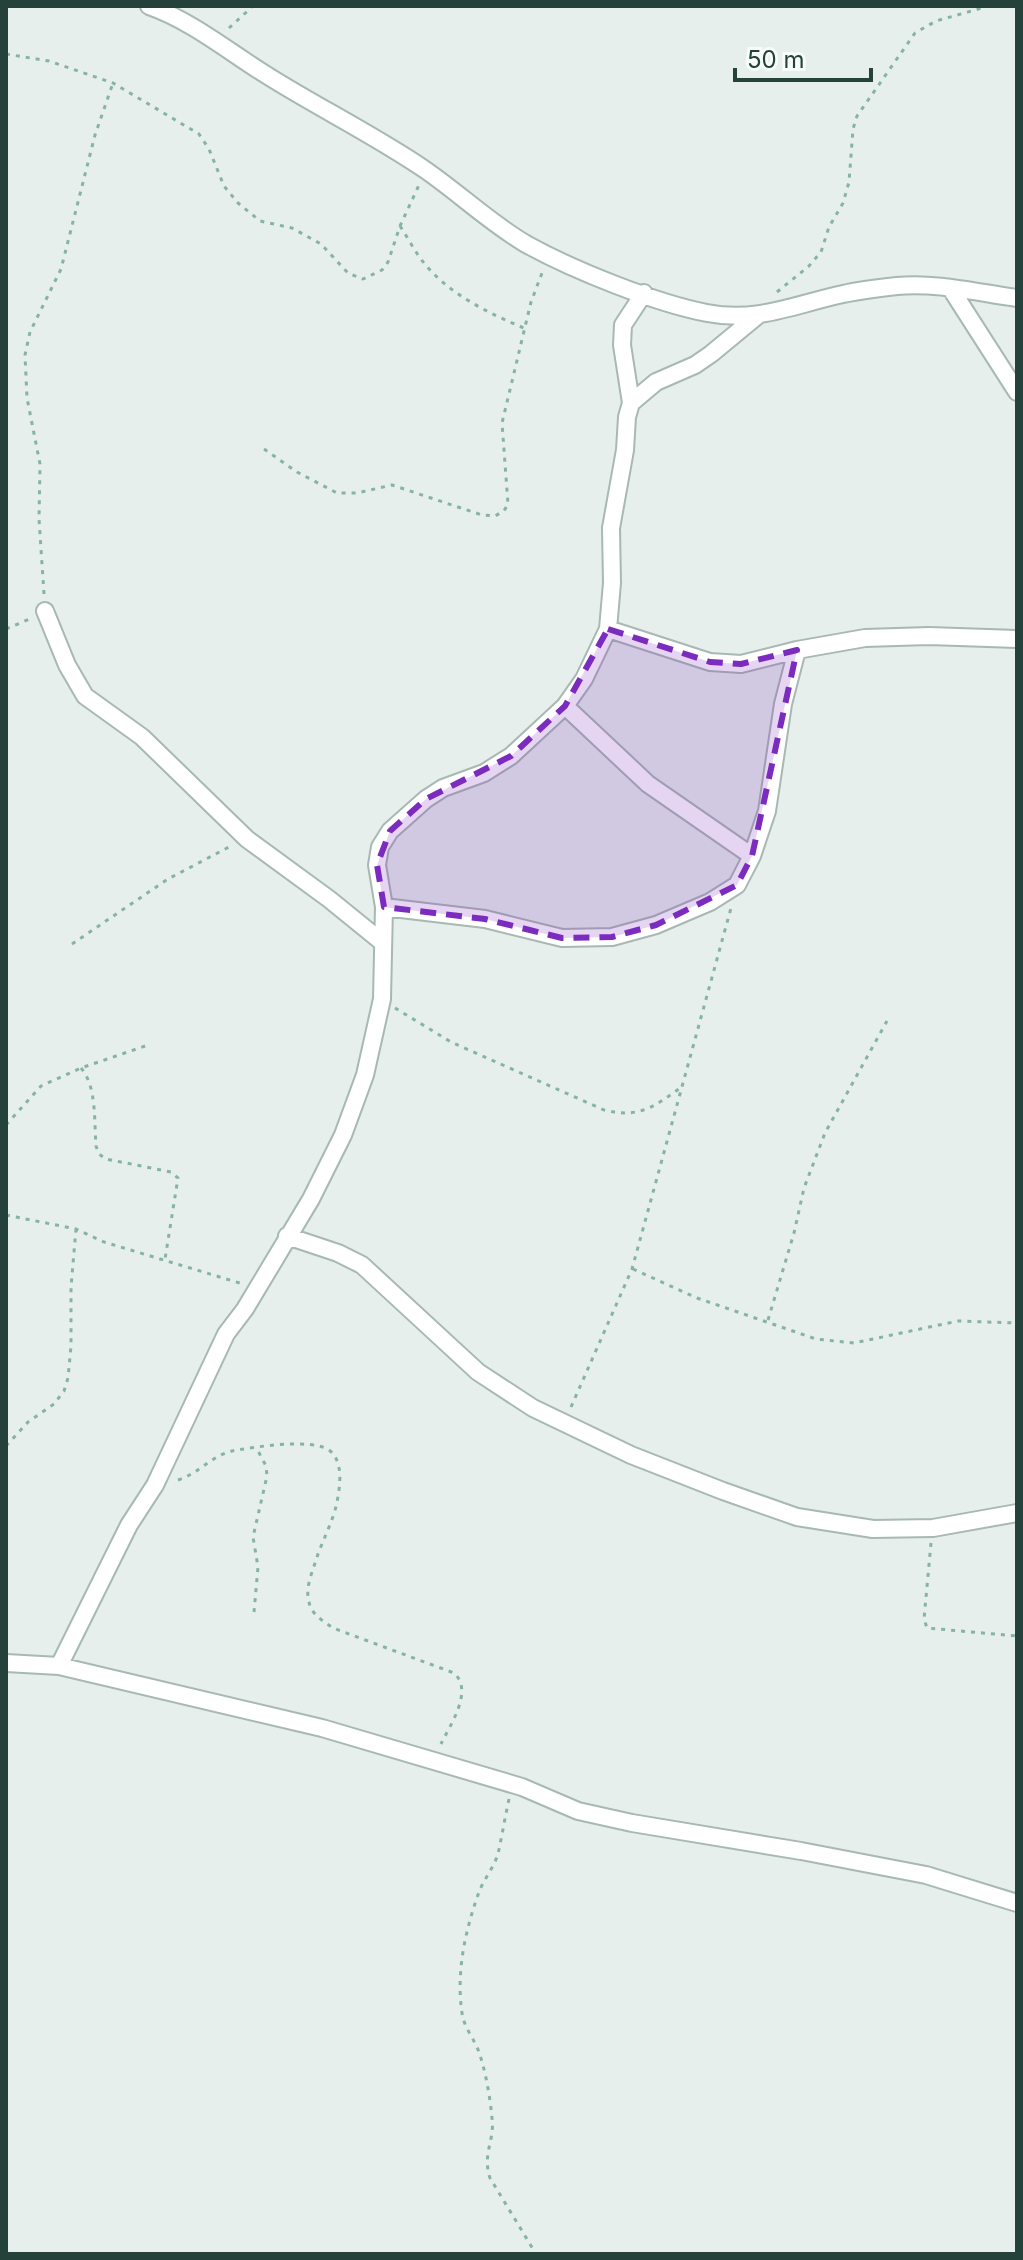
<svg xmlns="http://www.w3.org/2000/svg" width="1023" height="2260" viewBox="0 0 1023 2260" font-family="Inter,sans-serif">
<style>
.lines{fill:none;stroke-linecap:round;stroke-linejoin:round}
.minor-casing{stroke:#a8b8b2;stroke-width:20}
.path{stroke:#86b3a5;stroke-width:3;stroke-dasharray:4 6;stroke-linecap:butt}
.minor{stroke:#fff;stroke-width:16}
.marked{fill:#7b2cbf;fill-opacity:0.2;stroke:#7b2cbf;stroke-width:6;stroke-dasharray:16 10;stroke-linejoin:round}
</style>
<rect width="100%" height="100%" fill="#e6efeb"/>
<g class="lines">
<defs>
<path id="minor" d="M149 6C192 21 229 52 268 76 319 108 374 135 424 169 459 193 490 223 526 244 573 270 655 303 707 313 757 323 796 304 843 294 861 290 879 288 897 286 936 282 979 293 1017 298
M951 289 1017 392
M631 403 622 345 623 325 644 293
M45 611 67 665 85 696 142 737 247 839 329 899 382 942
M608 629 710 662 741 664 797 650 865 638 929 636 1017 639
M565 706 648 784 752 856
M384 907 485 919 562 938 612 937 656 925 710 902 737 885 752 856 767 811 783 704 797 650
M287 1236 338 1253 362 1265 478 1372 533 1408 631 1455 723 1491 797 1517 873 1529 933 1528 1017 1513
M6 1663 59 1666 322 1728 522 1787 578 1811 632 1823 801 1851 926 1875 1017 1903
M59 1666 129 1525 155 1485 226 1334 245 1309 311 1199 343 1135 365 1075 382 999 384 907 377 865 380 847 390 831 426 799 443 788 484 773 511 756 565 706 584 679 608 629 612 583 611 528 625 450 627 417 631 403 656 382 695 365 711 354 757 316"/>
</defs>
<!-- minor casing -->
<use href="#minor" class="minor-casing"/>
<!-- path -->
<path class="path" d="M229 28 253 6
M6 54 49 61 113 83 199 134 209 149 224 186 238 203 260 221 292 228 321 244 348 273 363 279 382 270 388 262 400 226 419 185
M400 226C408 238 415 252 424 263 449 294 488 313 524 328
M777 292 809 266 821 252 829 227 843 203 849 182 853 129 857 116 915 33 936 21 989 6
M264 449 297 472 337 493H357L392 485 482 515 495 516 504 511 508 504 502 423 531 302 542 273
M44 594 39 519 40 464 27 398 25 355 30 332 61 269 95 135 113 83
M6 629 32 618
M72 944 168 879 229 847
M395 1008 451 1042 604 1110C640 1119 655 1106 683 1086
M81 1068C97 1087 94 1121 96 1146L99 1154 106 1159 171 1172 178 1178 165 1259
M6 1125 41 1086 81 1068 148 1045
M6 1215 76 1229 104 1242 243 1284
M633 1269 697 1298 816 1339 854 1343 958 1321 1017 1323
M768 1320 794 1233 804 1188 825 1133 887 1021
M571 1407 632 1269 731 908
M6 1446 28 1422 54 1404 64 1391 68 1378 71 1346V1287L76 1229
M178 1480C198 1474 211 1456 232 1451 253 1447 311 1438 329 1450 344 1461 340 1487 337 1502 333 1522 322 1541 316 1560 312 1573 305 1588 309 1602 311 1614 323 1621 333 1628L454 1673C474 1691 450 1725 441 1744
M931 1543 924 1619 927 1628 1017 1636
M254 1612 258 1567 253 1537 267 1476 266 1466 256 1447
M509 1799C505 1817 502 1836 498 1854 494 1867 484 1879 479 1892 465 1931 456 1972 462 2013 464 2028 474 2038 479 2052 486 2073 490 2097 492 2118 495 2141 482 2153 490 2178L536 2254"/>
<!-- minor -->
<use href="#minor" class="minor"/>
</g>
<!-- marked area -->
<path class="marked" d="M608 629 710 662 741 664 797 650 752 856 737 885 656 925 612 937 562 938 485 919 384 907 377 865 390 831 426 799 511 756 565 706Z"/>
<!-- border -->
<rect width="1023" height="2260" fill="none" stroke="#24423a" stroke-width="16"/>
<!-- scale -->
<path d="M735 68v12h136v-12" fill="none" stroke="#24423a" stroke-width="4"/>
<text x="747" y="68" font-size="24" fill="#24423a" stroke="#f7fbf9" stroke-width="6" paint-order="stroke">50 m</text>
</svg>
